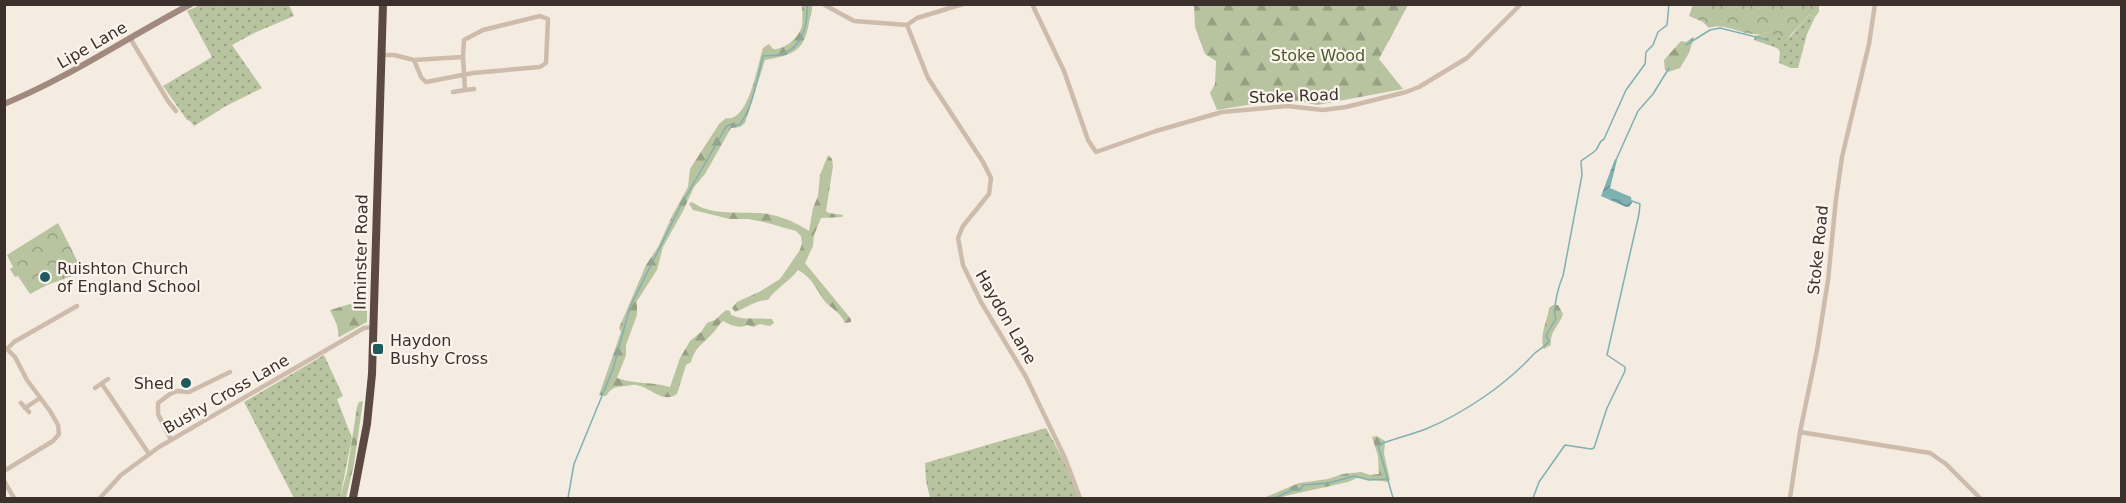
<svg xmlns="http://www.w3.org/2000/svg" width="2126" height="503" viewBox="0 0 2126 503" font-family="'DejaVu Sans',sans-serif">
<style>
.grass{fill:url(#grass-dots)}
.forest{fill:url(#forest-firs)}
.park{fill:url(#park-crowns)}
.water{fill:url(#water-waves)}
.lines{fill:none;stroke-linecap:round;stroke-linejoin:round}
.stream{stroke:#7fb0b2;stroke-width:1.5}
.street{stroke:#cdbbac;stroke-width:4.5}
.secondary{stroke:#a18a7d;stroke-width:6}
.highway{stroke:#5c4a42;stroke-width:8}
.poi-dot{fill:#1f5a5e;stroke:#fbf5ee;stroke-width:2}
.labels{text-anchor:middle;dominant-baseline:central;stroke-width:4.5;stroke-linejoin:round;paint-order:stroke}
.street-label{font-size:16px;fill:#3b302b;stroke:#fbf5ee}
.park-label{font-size:16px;fill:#4a5a2e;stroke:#fbf5ee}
.poi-label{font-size:16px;fill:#3b302b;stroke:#fbf5ee;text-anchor:start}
</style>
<defs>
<pattern id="grass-dots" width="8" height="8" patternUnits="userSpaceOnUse" patternTransform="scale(1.5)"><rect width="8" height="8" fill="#b8c4a0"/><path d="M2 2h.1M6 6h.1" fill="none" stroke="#97a083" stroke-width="1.8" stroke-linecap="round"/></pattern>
<pattern id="forest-firs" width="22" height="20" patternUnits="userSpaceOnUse" patternTransform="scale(1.5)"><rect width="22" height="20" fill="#b8c4a0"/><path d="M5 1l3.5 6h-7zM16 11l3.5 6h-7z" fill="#97a083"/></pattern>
<pattern id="park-crowns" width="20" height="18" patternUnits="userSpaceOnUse" patternTransform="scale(1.5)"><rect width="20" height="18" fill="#b8c4a0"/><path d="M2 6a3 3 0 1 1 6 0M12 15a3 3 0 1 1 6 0" fill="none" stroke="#97a083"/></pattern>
<pattern id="water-waves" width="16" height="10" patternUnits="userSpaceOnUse" patternTransform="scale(1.5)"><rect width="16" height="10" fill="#7fb0b2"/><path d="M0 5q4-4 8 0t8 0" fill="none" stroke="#699091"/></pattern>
</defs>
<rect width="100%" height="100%" fill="#f4ebe1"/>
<!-- grass -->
<path class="grass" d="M200 5H289L294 16 254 33 232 45 262 88 226 106 194 126 190 121 187 120 163 86 212 57 187 11Z
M1809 15 1815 17 1807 34 1798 68H1791L1779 63 1780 51 1777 48 1754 40 1755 36 1768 32 1790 37Z
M324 355 343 396 337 399 352 438 340 498H294L244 402Z
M1046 428 1063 459 1079 498H930L926 481 925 463Z"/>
<!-- forest -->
<path class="forest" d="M802 5H812C813 11 810 16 809 23 804 52 792 55 765 60L745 123 740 127 731 128 705 174 694 187 683 211 663 247 657 270 637 301V315L626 345V355L617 378C634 384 653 382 670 387L680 358 690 341 701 332 707 323 715 320 726 310 730 311 731 315C744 321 758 317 772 319L774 323 770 326 760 324 753 327 747 325C739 329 730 325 723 321 718 325 717 329 713 333 704 343 694 348 691 362L686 365 677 394C662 404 651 387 636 385 633 384 629 386 626 386 615 387 612 387 606 396L599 395 621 332 619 328 646 265 658 247 673 214 688 187 690 169 719 124 726 118C749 123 758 63 763 48L769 44 773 49C785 50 800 37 802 25 803 19 802 11 802 5Z
M1194 5H1408L1379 59 1403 89 1317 105 1298 101 1253 104 1217 110 1210 93 1215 84 1216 61 1205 54 1195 27Z
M1694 37 1689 53 1680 68 1668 72 1665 70 1664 60 1681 41 1686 42Z
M828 155 832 159 833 166 826 211 829 213 843 215 842 217 821 218 814 235 813 246 805 263 851 319V322L845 323C839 310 829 308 823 299 815 287 812 278 798 270 789 282 776 288 768 300 755 300 747 308 735 312L732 308 737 302 761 291 780 279 800 250 802 243 801 236 796 231 764 222 748 219H730L693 210 689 204 691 202C695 203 699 207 703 208 720 214 739 212 756 213 774 213 794 221 809 231L813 208 818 196 820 175Z
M367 299V322L339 337 337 325 330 310Z
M1553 305H1558L1563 314C1560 325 1549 332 1551 345L1544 349C1539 334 1547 323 1549 308Z
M363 401 354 464 346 498H340L347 472 357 407 359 402Z
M1377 436 1385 441 1384 454 1390 480 1388 482 1357 478 1348 482 1285 496 1282 498H1253L1266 497 1299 483 1328 479 1343 474 1361 472 1370 475 1379 474 1378 456 1372 437Z"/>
<!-- park -->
<path class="park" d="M1693 5V4L1819 5V12L1815 17 1809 15 1787 39 1768 32C1748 41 1729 21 1709 28L1703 22 1689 16Z
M58 223 83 272 47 285 30 294 18 276 15 277 10 269 13 267 7 255Z"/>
<!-- water -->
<path class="water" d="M1615 159 1617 160 1610 188 1631 197 1632 203 1629 207H1626L1601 196Z"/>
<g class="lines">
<!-- stream -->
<path class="stream" d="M1686 45 1710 30 1720 28 1768 40
M1616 160 1638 111 1653 94 1669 68
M568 498 574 464 613 369 630 307 680 207 726 127 731 124 739 125C752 112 758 75 763 56 768 55 773 56 778 55 802 50 808 26 807 4
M1275 498 1292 490H1300L1303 485 1329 483 1354 476 1369 480 1386 479
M1393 498 1378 445C1393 439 1410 435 1426 429 1464 413 1504 386 1532 356 1537 350 1544 348 1549 341L1546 336 1556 318C1552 309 1559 285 1563 276L1582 175 1581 161C1586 157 1592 154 1596 150 1600 145 1598 142 1604 139L1626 90 1645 64 1646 52 1653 45 1658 32 1667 25 1669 4
M1533 498 1539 482 1565 445 1591 449 1594 448 1607 408 1625 371V367L1607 355 1639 214 1640 204 1632 201"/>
<!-- street -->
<path class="street" d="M823 4 854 21 907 25 917 18 963 4
M1032 4 1064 71 1088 140 1096 152 1156 131 1222 112 1287 106 1323 110 1346 107 1406 92 1419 87 1467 58 1521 4
M907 25 928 78 983 162 991 178 989 194 963 226 958 238 963 265 981 302 1026 377 1065 458 1080 498
M130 38 168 101 176 111
M381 55H394L414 60 463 57 464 40 483 30 540 16 548 19 546 63 540 67 473 73 426 82 421 77 414 60
M463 57 465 90 474 89
M453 92 465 90
M4 349H7L14 342 77 306
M102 384 149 454
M95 388 108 379
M21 403 29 412
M25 408 40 398
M1800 432 1930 453 1946 464 1980 498
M171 440 158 414V403L170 394 177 391 189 392 230 372
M4 471 53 441 59 434 58 425 50 411 27 380 15 357 7 349
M4 481 14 498
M100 498 121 475 159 447 347 338 364 328 374 327
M1790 498 1800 432 1817 350 1828 280 1836 199 1842 157 1869 44 1875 4"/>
<!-- secondary -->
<path class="secondary" d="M4 104C70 77 128 37 191 4"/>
<!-- highway -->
<path class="highway" d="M353 498 367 424 372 374 383 4"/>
</g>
<!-- markers -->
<g class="poi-dot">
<circle cx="45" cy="277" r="6"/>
<rect x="372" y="343" width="12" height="12" rx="3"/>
<circle cx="186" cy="383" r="6"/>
</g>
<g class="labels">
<!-- street labels -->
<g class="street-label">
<text transform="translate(92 45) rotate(-30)">Lipe Lane</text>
<text transform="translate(1294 96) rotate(-2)">Stoke Road</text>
<text transform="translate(1818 250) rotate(-84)">Stoke Road</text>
<text transform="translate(361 252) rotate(-89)">Ilminster Road</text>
<text transform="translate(1006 317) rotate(60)">Haydon Lane</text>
<text transform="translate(226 394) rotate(-30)">Bushy Cross Lane</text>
</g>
<!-- park labels -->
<g class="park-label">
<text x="1318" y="55">Stoke Wood</text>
</g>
<!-- poi labels -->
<g class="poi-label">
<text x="57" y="268">Ruishton Church<tspan x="57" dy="18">of England School</tspan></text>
<text x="390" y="340">Haydon<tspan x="390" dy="18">Bushy Cross</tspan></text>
<text x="174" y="383" text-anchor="end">Shed</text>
</g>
</g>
<!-- border -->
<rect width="2126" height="503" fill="none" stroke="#3b302b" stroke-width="12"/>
</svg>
